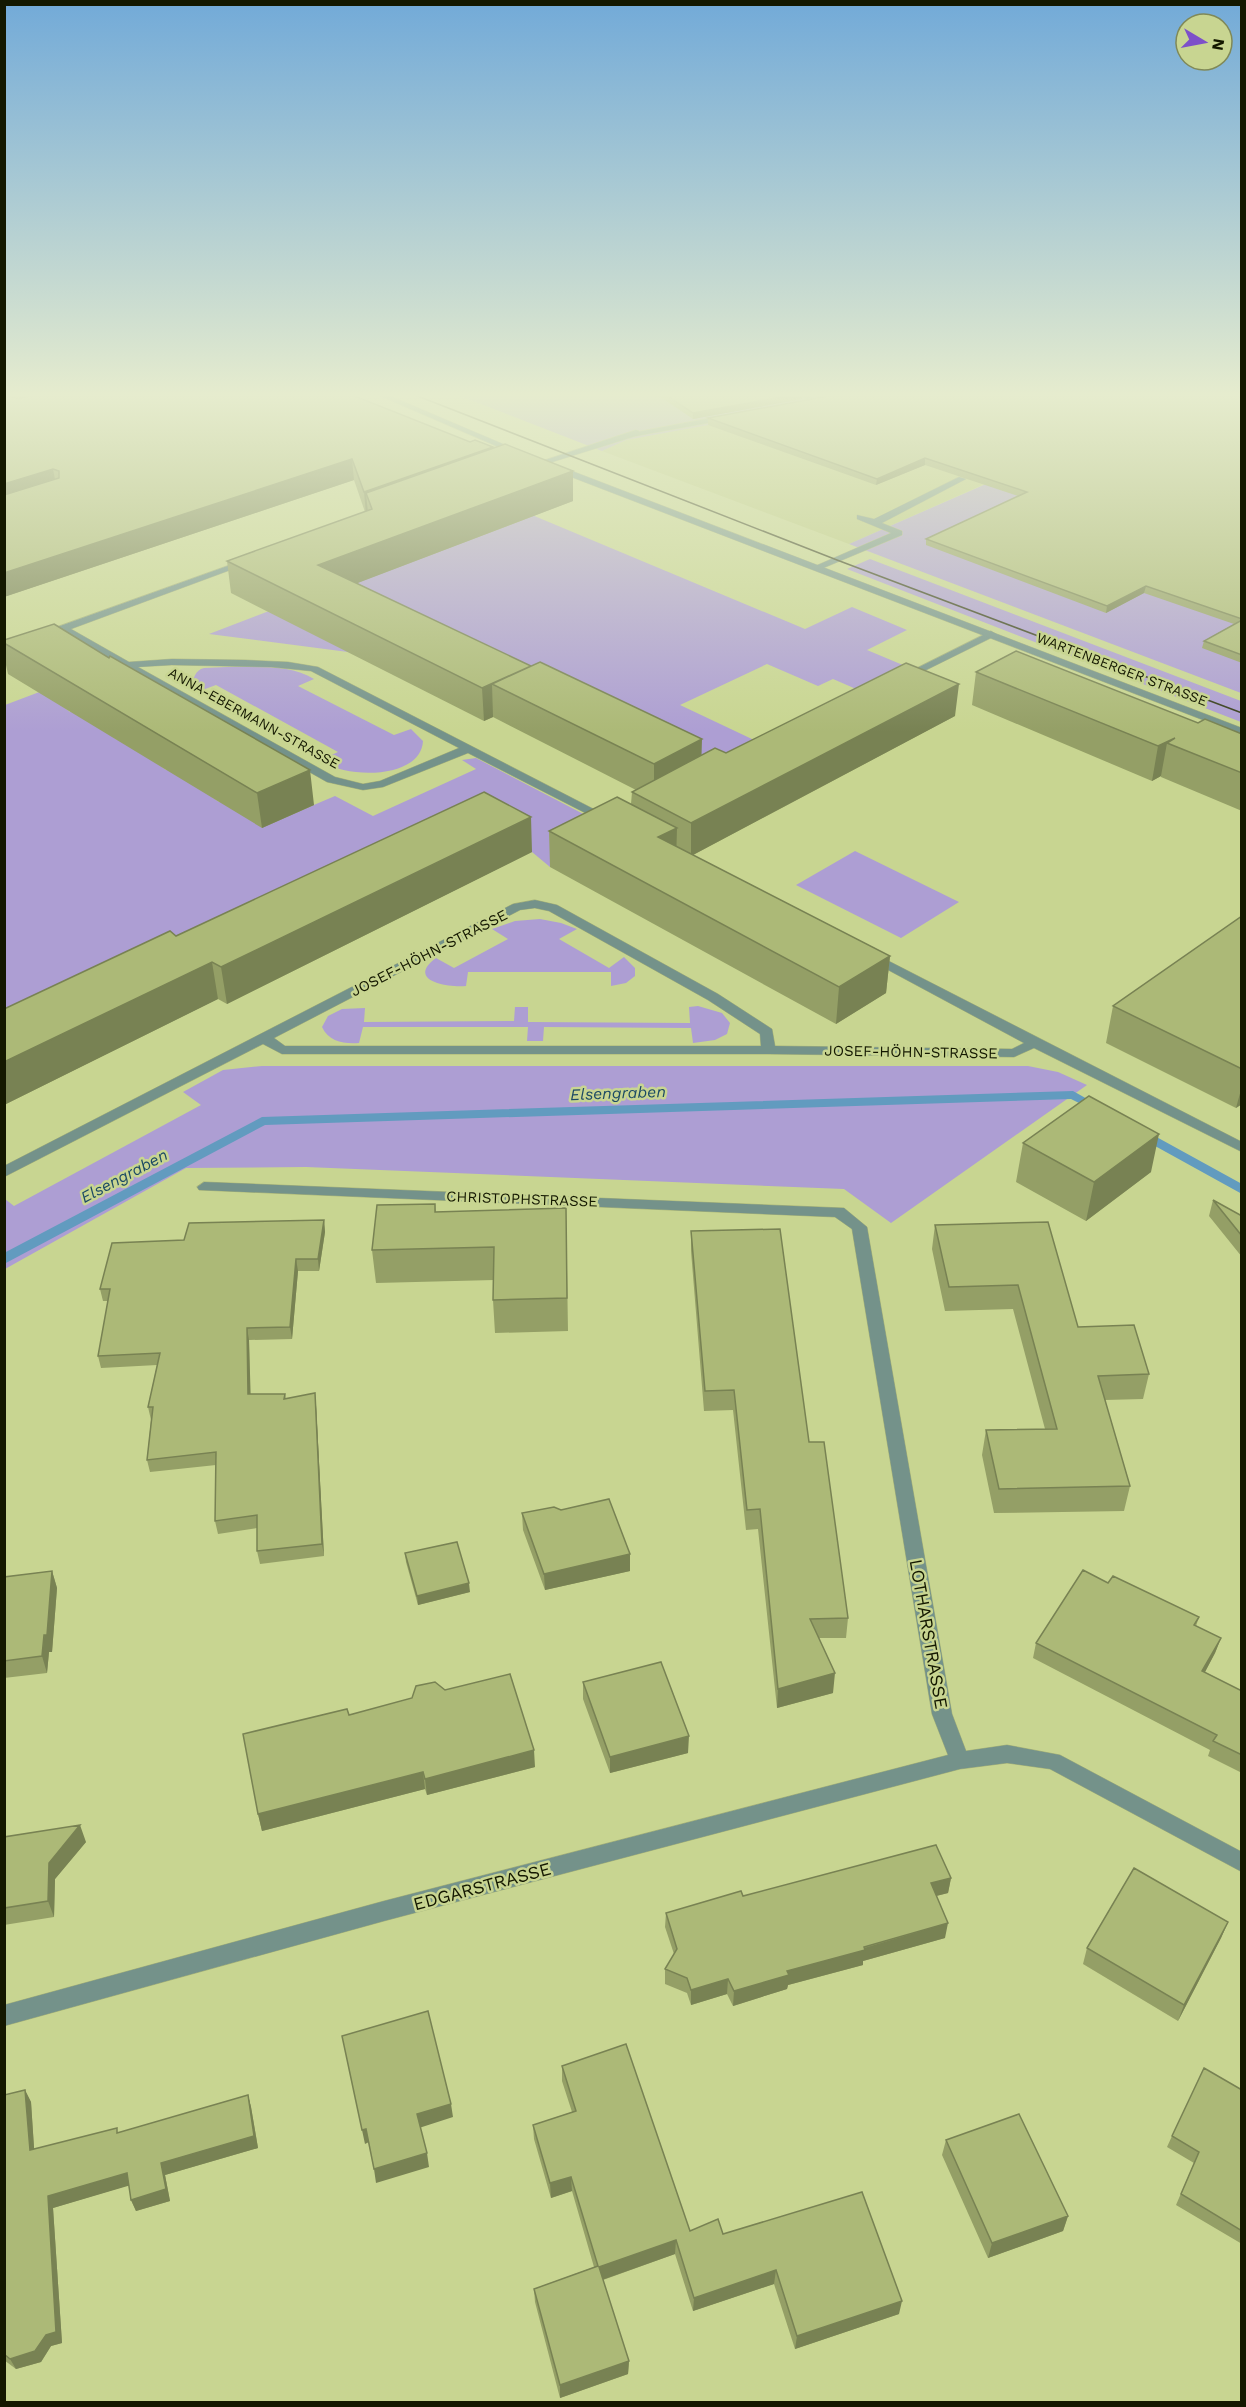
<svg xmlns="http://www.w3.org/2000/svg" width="1246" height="2407" viewBox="0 0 1246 2407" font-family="'Work Sans',sans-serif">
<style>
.built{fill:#bbc97e}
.green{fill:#ad9ed3}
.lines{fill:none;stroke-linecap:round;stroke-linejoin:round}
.stream{fill:#629bbf;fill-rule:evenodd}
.service-casing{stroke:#a8b377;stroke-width:1}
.pedestrian-casing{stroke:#a8b377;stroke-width:1}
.minor-casing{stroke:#a8b377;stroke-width:1}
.tertiary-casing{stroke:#a8b377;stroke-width:1}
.service{fill:#74928a;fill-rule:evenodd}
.pedestrian{fill:#74928a;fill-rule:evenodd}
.minor{fill:#74928a;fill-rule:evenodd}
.tertiary{fill:#74928a;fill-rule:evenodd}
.tram{stroke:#373d1c;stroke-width:1.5}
.wall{fill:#949f66}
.shaded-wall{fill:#788253}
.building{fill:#acb977;stroke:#788253;stroke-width:1.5}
.labels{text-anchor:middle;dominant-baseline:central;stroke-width:5;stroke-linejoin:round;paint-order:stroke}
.far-street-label{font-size:14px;fill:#141800;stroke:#c8d591}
.street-label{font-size:15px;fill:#141800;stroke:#c8d591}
.water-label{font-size:16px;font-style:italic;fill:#1c4a64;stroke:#c8d591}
.near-street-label{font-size:18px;fill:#141800;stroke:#c8d591}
</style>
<rect width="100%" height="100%" fill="#c8d591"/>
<!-- built -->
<path class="built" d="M828 403 1021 468 849 544 602 451 626 440Z"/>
<!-- green -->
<path class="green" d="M458 395H1241V693L849 544 1020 469 828 403 626 440 602 451Z
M532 515 805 629 852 607 907 630 867 650 910 668 863 692 833 679 818 686 767 664 680 705 754 740 695 771 348 652 209 634 366 574Z
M870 559 1241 701V722L847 569Z
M204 668C238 667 284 661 314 679L298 686 394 735 411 729 423 741C421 780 344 779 321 760L338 752 216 685 197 692 192 687C193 679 195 670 204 668Z
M42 691 70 712 74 710 117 740 122 739 166 770 171 769 219 802 224 800 262 827 335 796 373 816 476 769 462 760 476 758 618 832 550 867 532 852 5 1050V705Z
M855 851 959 902 901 938 796 885Z
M540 919 561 923 577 929 559 939 609 968 624 957 635 968V976L626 983 611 986V972H468L466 986C449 988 405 981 436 958L454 968 508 939 492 929 515 921Z
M698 1006 722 1013 730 1023 727 1034 715 1040 693 1043 691 1028 544 1027 543 1041H527L528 1027H363L359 1043C344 1044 329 1042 322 1027L328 1016 342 1009 365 1008 364 1022 514 1021 515 1007H528V1022L690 1023 689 1007Z
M1028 1066 1058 1072 1087 1085 891 1223 844 1189 306 1167 186 1168 5 1269V1199L14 1206 201 1105 183 1092 223 1070 262 1066Z"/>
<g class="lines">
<!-- stream -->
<path class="stream" d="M1073 1091 1105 1109 1099 1113 1071 1099 265 1125 4 1264V1253L262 1117Z
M1142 1129 1242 1184V1194L1137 1136 1136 1133 1137 1130Z"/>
<defs>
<path id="service" d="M800 395H809L818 401 811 403Z
M636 430 639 431V435L546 464 539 462Z
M959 477 966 479 882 523 902 531V535L821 569 813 567 891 533 857 519V515L874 519Z
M991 631 996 634 995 636 906 680 897 678Z"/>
<path id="pedestrian" d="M727 415 731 417 730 419 636 436 632 433Z"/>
<path id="minor" d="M244 560 252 562 71 629 129 662 172 659 245 660 288 662 318 667 611 818V822H603L468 753 383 787 363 790 327 782 62 632 4 653V646ZM172 665 271 667 311 671 459 748 380 781 363 784 335 777 138 667Z
M535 900 557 905 718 994 772 1029 775 1046 1012 1049 1024 1043 864 957 870 953 875 954 1242 1142V1152L1034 1048 1014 1057 768 1054H282L263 1044 4 1177V1166L513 904ZM535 908 549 911 708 1000 760 1034 761 1046H285L274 1038 520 910Z
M204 1182 844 1208 867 1227 952 1714 966 1751 1007 1745 1060 1755 1242 1852V1872L1050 1769 1007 1763 960 1769 384 1921 4 2026V2005L384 1901 948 1755 932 1714 852 1229 835 1217 199 1190 197 1187Z"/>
<path id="tertiary" d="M378 395H388L524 453 517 455Z
M553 466H559L1242 728V735L553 470Z"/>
</defs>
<!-- service casing -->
<use href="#service" class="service-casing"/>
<!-- pedestrian casing -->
<use href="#pedestrian" class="pedestrian-casing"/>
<!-- minor casing -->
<use href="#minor" class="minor-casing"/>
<!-- tertiary casing -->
<use href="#tertiary" class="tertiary-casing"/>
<!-- service -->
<use href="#service" class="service"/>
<!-- pedestrian -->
<use href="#pedestrian" class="pedestrian"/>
<!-- minor -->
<use href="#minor" class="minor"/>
<!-- tertiary -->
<use href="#tertiary" class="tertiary"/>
<!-- tram -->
<path class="tram" d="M415 395 837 560 1242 713"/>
</g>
<!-- wall -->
<path class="wall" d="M4 395H352L470 442 493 447V448L573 471V501L357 583 701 755 726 753 955 716 693 855 890 956 886 993 836 1024 550 867 549 831 631 804 632 792 636 790 493 717 484 721 231 593 227 561 365 512 354 480 4 597Z
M650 395H802V399L693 419 662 398Z
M1242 395V663L1202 648 1204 641 1234 624 1144 593 1106 613 926 545V539L1018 496 925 465 876 485 708 425V418Z
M4 640 314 805 262 828 8 674 4 656Z
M976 672 1242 734V811L1161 777V776L1152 781 972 705Z
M532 852 227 1004 218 999 4 1105V1009L176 936Z
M1242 916V1104L1236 1108 1106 1043 1113 1006Z
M1023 1143 1151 1172 1086 1221 1016 1182Z
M1213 1200 1242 1216V1257L1209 1216Z
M435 1204 436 1212 566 1208 568 1331 495 1333 493 1300 494 1280 376 1283 372 1250Z
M324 1220 325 1232 319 1271H298L292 1339 249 1340 250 1394H285L286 1399 316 1405 324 1556 260 1564 257 1551V1528L218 1534 215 1521 216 1465 150 1472 147 1460 151 1420 148 1407 157 1365 101 1368 98 1356 108 1301H103L100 1289Z
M935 1225 1078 1327 1149 1374 1143 1399 1105 1400 1130 1486 1124 1511 994 1513 982 1455 986 1430 1045 1429 1013 1309 945 1311 932 1249Z
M691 1231 809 1442 848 1618 846 1638H819L833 1693 777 1708 758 1529 746 1530 733 1410 704 1411 691 1251Z
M522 1513 630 1554V1571L545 1590 523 1530Z
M405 1553 470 1592 418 1605 406 1562Z
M52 1571 57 1588 52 1652H49L47 1673 4 1678V1577Z
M1108 1583 1199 1617 1196 1626 1221 1638 1215 1653 1205 1672 1242 1691V1773L1208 1756 1210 1750 1033 1658 1036 1643Z
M583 1682 688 1753 610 1773 583 1699Z
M349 1715 535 1767 427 1795 425 1789 262 1831 258 1814Z
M4 1837 86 1842 55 1879 54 1917 4 1925Z
M951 1878 948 1893 936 1896 945 1938 863 1961V1965L788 1985 787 1989 733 2006 727 1994 691 2005 687 1993 665 1984V1969L674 1954 665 1927 666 1913 743 1896Z
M1228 1922 1221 1938 1178 2021 1083 1964 1087 1948Z
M562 2066 690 2231 723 2234 899 2314 795 2349 774 2284 693 2311 675 2254 603 2280 629 2361 628 2374 560 2398 535 2302 534 2289 594 2267 572 2191 551 2198 534 2139 533 2125 572 2112 562 2081Z
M25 2090 31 2102 34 2149 118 2133 248 2095 251 2107 258 2148 165 2175 170 2201 136 2211 131 2200 129 2185 53 2208 62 2343 51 2346 41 2362 16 2369 4 2360V2095Z
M1242 2090V2244L1176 2205 1194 2163 1167 2147 1172 2136Z
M946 2140 1068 2216 1063 2231 988 2258 942 2155Z"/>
<!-- shaded-wall -->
<path class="shaded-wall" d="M19 395H76L22 411Z
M793 395H802V399L693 419V413Z
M816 395H834L816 397Z
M493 447 494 468 372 509 366 493 368 513 366 514 364 492Z
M925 458V465L876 485 877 479Z
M352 459 354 480 4 597V573Z
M53 469 57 491 4 507V484Z
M573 471V501L321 597 318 565Z
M1146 586 1144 593 1106 613 1107 606Z
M531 666 492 684 493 717 484 721 482 688Z
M959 684 955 716 691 856V823Z
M1175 738 1167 743 1161 776 1152 781 1158 746Z
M702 739 701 773 654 799V764Z
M310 770 314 805 262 828 257 793Z
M531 817 532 852 227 1004 221 967Z
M677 828 676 863 658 837Z
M890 956 886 993 836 1024 839 987Z
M212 962 218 999 4 1105V1062Z
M1242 1086V1104L1236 1108Z
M1159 1134 1151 1172 1086 1221 1094 1182Z
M324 1220 325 1232 319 1271 318 1259Z
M296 1259 298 1271 292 1339 290 1327Z
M247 1328 249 1340 251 1407 248 1394Z
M315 1393 316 1405 324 1556 322 1544Z
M630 1554V1571L545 1590 544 1574Z
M52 1571 57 1588 52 1652H49L47 1673 42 1656Z
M469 1583 470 1592 418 1605 417 1596Z
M1221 1638 1215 1653 1197 1687 1202 1671Z
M835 1673 833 1693 777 1708 778 1689Z
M689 1736 688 1753 610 1773V1757Z
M534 1750 535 1767 427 1795 425 1779Z
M423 1772 425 1789 262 1831 258 1814Z
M80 1825 86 1842 55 1879 54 1917 48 1901 49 1863Z
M951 1878 948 1893 928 1898 931 1883Z
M1228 1922 1221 1938 1178 2021 1184 2005Z
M948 1923 945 1938 863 1961V1965L788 1985 787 1989 733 2006 734 1991 787 1971Z
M728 1979 727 1994 691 2005V1990Z
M25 2090 31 2102 35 2162 30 2150Z
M248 2095 251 2107 258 2148 165 2175 170 2201 136 2211 131 2200 161 2163Z
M451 2104 453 2117 419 2128 417 2114Z
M366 2129 369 2142 365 2144 362 2130Z
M427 2153 429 2167 376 2183 374 2169Z
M127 2173 131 2185 53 2208 62 2343 51 2346 41 2362 16 2369 10 2359 48 2196Z
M571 2177 572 2191 551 2198 550 2183Z
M1068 2216 1063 2231 988 2258 992 2243Z
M676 2240 675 2254 599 2281V2267Z
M776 2270 774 2284 693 2311 694 2298Z
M902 2301 899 2314 795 2349 797 2336Z
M629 2361 628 2374 560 2398V2385Z"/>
<!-- building -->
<path class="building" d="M4 395 19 399 32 395H352L470 442 475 440 493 447 364 492 352 459 4 573V495L59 478V471L53 469 4 484Z
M666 395H793L693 413Z
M834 395H1242V619L1146 586 1107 606 926 539 1027 492 925 458 877 479 708 418Z
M505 444 573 471 318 565 531 666 482 688 227 561 372 509 366 493Z
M1242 620V655L1204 641Z
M54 624 109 658 110 656 310 770 257 793 4 643V640Z
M1016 651 1198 723 1205 719 1242 734V773L1167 743 1175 738 1158 746 976 672Z
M540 662 702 739 654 764 492 684Z
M906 663 959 684 691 823 632 792 715 748 726 753Z
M484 792 531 817 221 967 212 962 4 1062V1009L170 931 176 936Z
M617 797 677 828 658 837 890 956 839 987 549 831Z
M1242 916V1069L1113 1006Z
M1089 1096 1159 1134 1094 1182 1023 1143Z
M1213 1200 1242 1216V1236Z
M435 1204V1212L566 1208 567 1298 493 1300 494 1247 372 1250 377 1205Z
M324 1220 318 1259H296L290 1327 247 1328 248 1394H285L284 1399 315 1393 322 1544 257 1551V1515L215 1521 216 1452 147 1460 153 1407H148L160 1353 98 1356 110 1289H100L112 1243 184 1240 189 1223Z
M1048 1222 1078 1327 1134 1325 1149 1374 1098 1376 1130 1486 999 1489 986 1430 1057 1429 1018 1285 949 1287 935 1225Z
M780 1229 809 1442H824L848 1618 810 1619 835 1673 778 1689 760 1509 747 1510 734 1390 705 1391 691 1231Z
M609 1499 630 1554 544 1574 522 1513 554 1507 561 1510Z
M457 1542 469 1583 417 1596 405 1553Z
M1083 1570 1108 1583 1113 1576 1199 1617 1194 1625 1221 1638 1202 1671 1242 1691V1755L1213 1741 1217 1735 1036 1643Z
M52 1571 47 1635H44L42 1656 4 1661V1577Z
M661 1662 689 1736 610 1757 583 1682Z
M510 1674 534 1750 425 1779 423 1772 258 1814 243 1734 347 1709 349 1715 412 1698 416 1686 435 1682 445 1690Z
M80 1825 49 1863 48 1901 4 1908V1837Z
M936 1845 951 1878 931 1883 948 1923 864 1947 865 1950 787 1971 789 1975 734 1991 728 1979 691 1990 687 1978 665 1969 677 1949 666 1913 741 1891 743 1896Z
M1134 1868 1228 1922 1184 2005 1087 1948Z
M428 2011 451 2104 417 2114 427 2153 374 2169 366 2129 362 2130 342 2036Z
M626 2044 690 2231 718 2219 723 2234 862 2192 902 2301 797 2336 776 2270 694 2298 676 2240 599 2267 629 2361 560 2385 534 2289 598 2266 571 2177 550 2183 533 2125 576 2111 562 2066Z
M1204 2068 1242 2090V2231L1181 2194 1199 2152 1172 2136Z
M25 2090 30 2150 117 2128V2133L248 2095 254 2136 161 2163 166 2189 131 2200 127 2173 48 2196 56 2332 46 2335 35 2351 10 2359 4 2354V2095Z
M1019 2114 1068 2216 992 2243 946 2140Z"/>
<!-- sky -->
<linearGradient id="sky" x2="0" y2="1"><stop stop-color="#72aad8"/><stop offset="0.54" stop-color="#e6ecce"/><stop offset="1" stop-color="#e6ecce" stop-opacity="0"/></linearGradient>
<rect width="1246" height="732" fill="url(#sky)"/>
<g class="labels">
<!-- far-street labels -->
<g class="far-street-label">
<text transform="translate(1122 669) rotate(21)">WARTENBERGER STRASSE</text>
<text transform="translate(254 718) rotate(29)">ANNA-EBERMANN-STRASSE</text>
</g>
<!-- street labels -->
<g class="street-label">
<text transform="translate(429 953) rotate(-27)">JOSEF-HÖHN-STRASSE</text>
<text transform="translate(911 1052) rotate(1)">JOSEF-HÖHN-STRASSE</text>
<text transform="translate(522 1199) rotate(2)">CHRISTOPHSTRASSE</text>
</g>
<!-- water labels -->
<g class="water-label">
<text transform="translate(618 1093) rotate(-2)">Elsengraben</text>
<text transform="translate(124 1176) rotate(-28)">Elsengraben</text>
</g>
<!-- near-street labels -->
<g class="near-street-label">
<text transform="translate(929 1634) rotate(80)">LOTHARSTRASSE</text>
<text transform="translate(482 1886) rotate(-15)">EDGARSTRASSE</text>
</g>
</g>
<!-- border -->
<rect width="1246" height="2407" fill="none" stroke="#141800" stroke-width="12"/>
<!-- north arrow -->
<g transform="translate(1204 42) rotate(100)"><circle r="28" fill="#c8d591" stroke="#808957" stroke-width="1.5"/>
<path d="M0-4.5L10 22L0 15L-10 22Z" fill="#7d50c9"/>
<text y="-9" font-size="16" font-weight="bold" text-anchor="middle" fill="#141800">N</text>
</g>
</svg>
